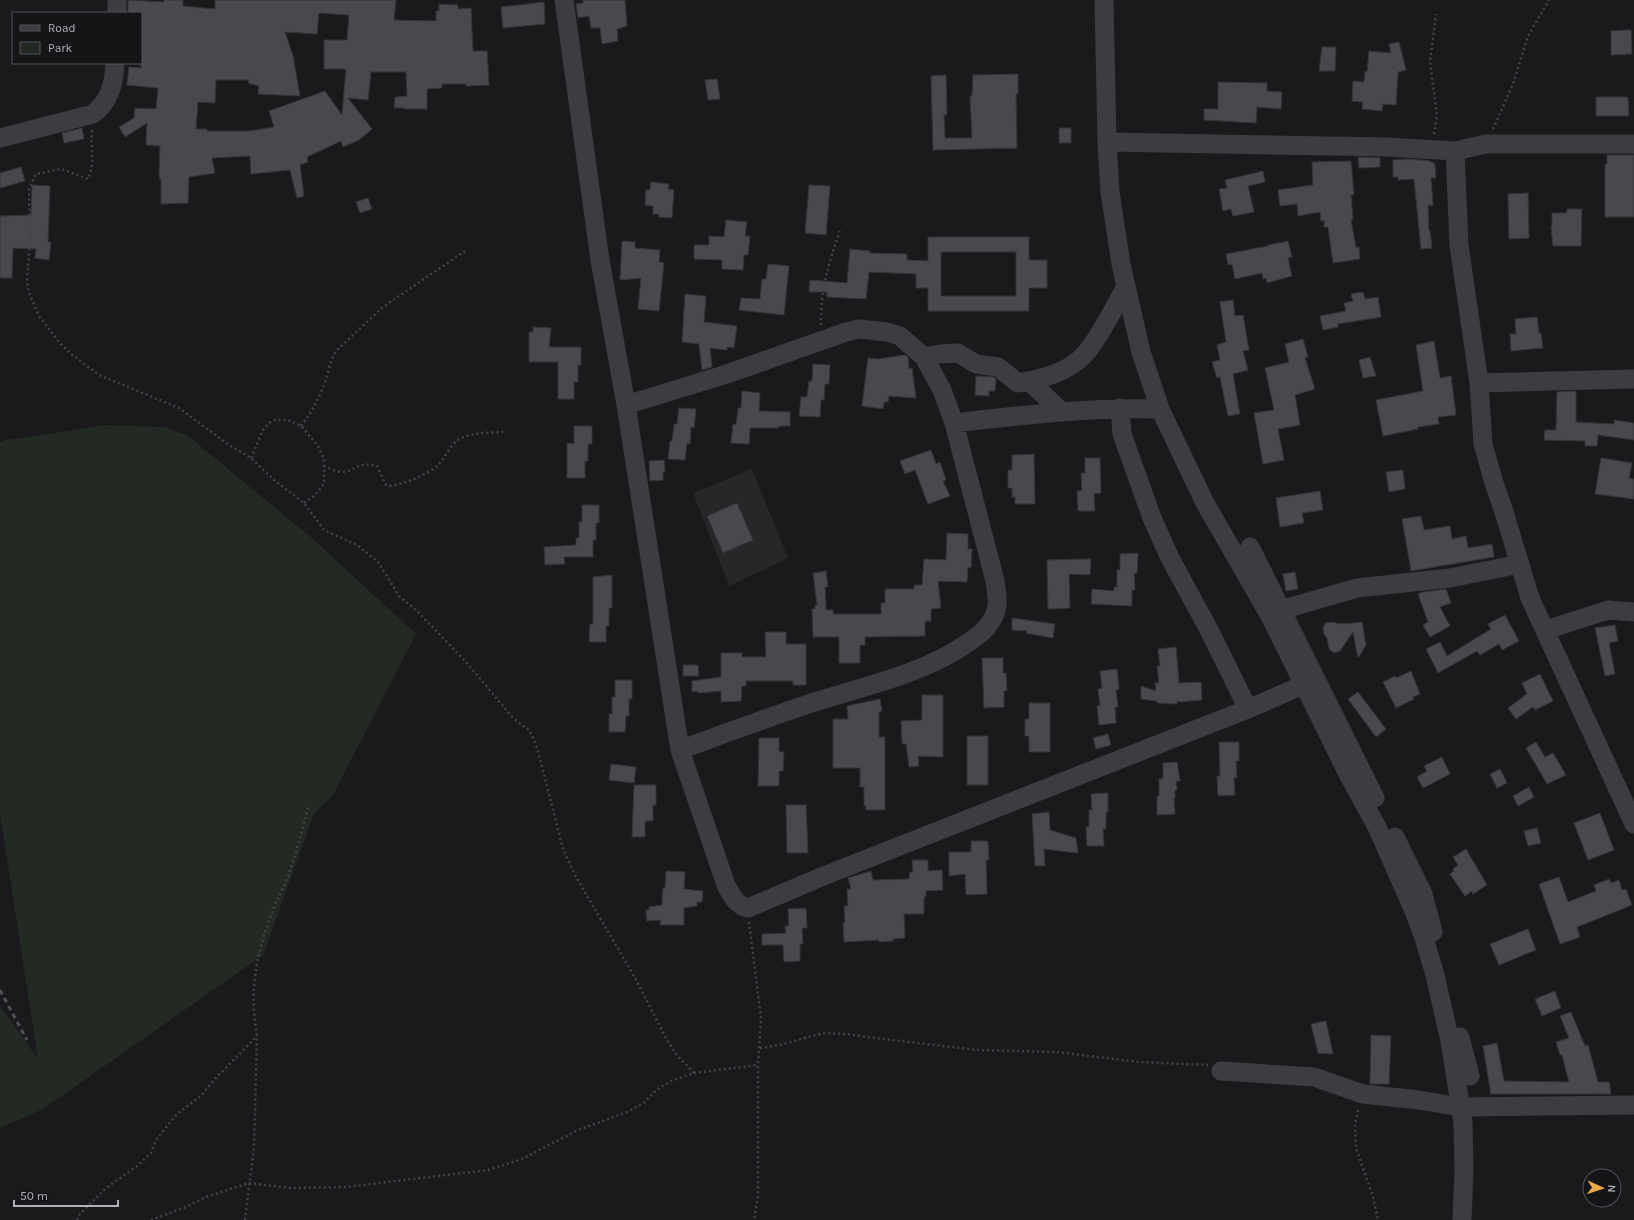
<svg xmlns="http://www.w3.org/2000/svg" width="1634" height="1220" viewBox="0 0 1634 1220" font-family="Karla,sans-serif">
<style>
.built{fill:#262729}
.green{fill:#222a23}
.building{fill:#47494c;stroke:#343538;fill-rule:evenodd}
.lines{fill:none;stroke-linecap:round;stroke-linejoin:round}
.path{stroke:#424448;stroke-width:2.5;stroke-dasharray:2 3;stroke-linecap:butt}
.minor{stroke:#3c3d41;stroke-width:19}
.rail{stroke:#4f5156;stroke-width:3;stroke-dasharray:5 4;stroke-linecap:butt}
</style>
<rect width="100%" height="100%" fill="#1a1a1c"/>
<!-- built -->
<path class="built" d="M752 469 788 558 729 586 693 493Z"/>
<!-- green -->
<path class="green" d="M107 425 164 427 187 435 313 539 416 634 333 795 314 814 263 955 43 1109 0 1128V1006L38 1059 0 814V443L6 440Z"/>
<!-- building -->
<path class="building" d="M128 0 164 2V0H183V6L215 9V0H396L394 20 436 21V11H439V4L458 5V9L471 8 473 51H487L489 85 466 86V84H442V88L427 89V109H405L404 108H394L395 97 407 96 406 72H371L368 100 348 98 372 129 359 140 343 147 341 141 307 157 308 162 300 165 304 196 297 198 290 170 251 174 250 156 212 158 215 173 189 177 188 203 161 204V179H160L159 175 160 146 146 145 147 123 125 137 119 127 134 118 135 108 156 109 158 88 127 85 129 67 141 68V13H128ZM319 13 349 15 347 40H324V69H346L342 115 325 91 269 111 274 127 249 131H207V129H196L198 102 215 103 216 80H249L248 83 259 86 258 94 300 96 293 56 285 32 317 34Z
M583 0H625L627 26 617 29 618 41 602 44 600 28H591L589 16 578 18 576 4 583 3Z
M544 2 545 24 503 28 501 7Z
M1625 30H1631L1632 54 1611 55V31Z
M1399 42 1406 70 1398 72 1396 105 1383 104 1382 111 1362 109 1363 102 1352 101 1353 81 1364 82 1365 71 1367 72 1369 51 1391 53 1389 44Z
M1322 47H1336L1335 71H1319Z
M1018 74V94H1016L1017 148 933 150 931 76 946 75 947 115H944L945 138H972L970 96H972L973 75Z
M717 79 720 99 708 100 705 80Z
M1218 82 1267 83V91L1282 92 1281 109 1257 107 1256 123 1204 120V109H1218Z
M1596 97H1628L1629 116H1596Z
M82 128 84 139 64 143 62 133Z
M1059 128H1071V143H1059Z
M1607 155H1634V217H1605V164H1607Z
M1358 157 1380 158V167L1359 168Z
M1409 159 1430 161 1435 164 1436 178H1431L1433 205 1428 206 1429 231 1430 230 1432 248 1421 249 1414 179 1398 180V177H1393V160Z
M1351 161 1354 195H1351L1353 219 1351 220 1356 248 1359 247 1360 259 1333 263 1328 227H1324V220L1321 221 1320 212 1298 216 1297 204 1280 206 1278 190 1313 185 1312 162Z
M21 167 25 181 0 188V173Z
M1263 171 1265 182 1248 186 1254 212 1233 216 1231 209 1223 211 1219 189 1227 188 1225 180Z
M651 182 669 184 668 189 674 190 672 218 659 217V214H653V206L645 205 646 190H650Z
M32 185 50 186 48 242H51L49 260 35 258 36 249 13 248 12 278H0V216L31 215Z
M809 185 830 186 826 235 805 233Z
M1528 193 1529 238 1509 239 1508 194Z
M368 198 372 209 360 213 356 202Z
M1567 209H1582L1581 246H1553L1551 227 1552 225V213H1567Z
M726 220 747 222 745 236H750L748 255H744L743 270 722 269V260L694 259V245H709V236L724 237Z
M928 237H1029V260H1047V288H1029V311H928V288H916V274L869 272 866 299 827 297V292H809L810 280 847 283 850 249 870 251V253L907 254V260L928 261ZM941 252H1016V296H941Z
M622 241 635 242V248L660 250 659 262 664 263 659 311 638 309 641 278 620 280Z
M1288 241 1292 257 1288 258 1292 276 1267 283 1266 278 1263 279 1262 273 1235 279 1232 264 1228 265 1226 254 1268 246V245Z
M768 264 789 266 784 315 739 310 741 298 760 299 762 279H766Z
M1363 292 1365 299 1378 297 1381 317 1338 324V327L1323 330 1320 316 1346 311 1344 303 1353 301 1351 294Z
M685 294 706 296 704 322 737 326 734 348 727 347V350L710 348 712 367 702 370 699 344 682 342Z
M1233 300 1235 316 1243 315 1249 350 1243 351 1248 370 1233 374 1240 414 1228 416 1220 377 1217 378 1212 362 1220 360 1217 345 1226 342 1220 302Z
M1537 317 1539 333H1541L1543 348 1511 351 1510 334H1516L1515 319Z
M533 327 551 328 549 347H581V365H578V382H574V399H558V362H529V332H533Z
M1303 339 1308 357 1305 358 1315 389 1295 395 1300 425 1278 429 1284 460 1263 464 1254 413 1274 410 1265 368 1289 362 1285 344Z
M1434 341 1440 378 1451 376 1456 415 1438 417 1439 424 1418 427V429L1383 436 1376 400 1423 391 1416 345Z
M905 355 908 357 909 369 912 368 916 398 889 396 888 402H884L883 409 862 406 868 358 879 359Z
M1370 357 1376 376 1363 378 1359 360Z
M813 364 830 365 829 384H825L824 400H821L820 417 799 416 801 397H807L809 381H812Z
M976 376 994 377 996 380 995 391H989V396L975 395Z
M742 391 760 393 759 411 790 412V426H779V428H750L749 444 731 443 733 424 736 425 738 408H741Z
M1576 391V422L1614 424V420L1634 423V440L1598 435 1597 446H1585V441L1544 440 1545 430H1556L1557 392Z
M679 408 696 409 694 428 691 427 690 444 687 443 685 460 668 459 670 441H672L674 424H677Z
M574 426H592V444H588V461H585V478H567V443L574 444Z
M931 450 936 464 940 462 946 480 943 481 950 496 928 504 915 470 905 474 900 461Z
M1034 454 1035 504H1015V497H1012V488H1008V470H1012V455Z
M1085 458H1100L1101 493 1094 494 1095 511H1078L1077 491H1082L1081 473H1085Z
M1601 458 1632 463 1629 478 1634 479V499L1595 494Z
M664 460 665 472H663V480L650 481 649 461Z
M1403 470 1405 489 1389 492 1386 472Z
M1320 491 1323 510 1302 513 1304 523 1280 527 1276 498Z
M737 503 753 540 723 553 707 516Z
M582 505H599V523H596V540H593V557H564L565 564 545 565 544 547 576 545V538H579V522H582Z
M1421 516 1424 530 1450 526 1452 539 1466 536 1468 548 1492 544 1494 557 1411 571 1402 519Z
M947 533 968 534V549H972L971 568 968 567 967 582 938 581 941 608 931 609V621H925V636L865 637V645H860V663H839V637H813L812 609H815V605H817L813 573 826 571 828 587H825L826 610H833V614H881V603H885V589H914V585H922L924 559 946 560Z
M1138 553 1137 573H1134L1135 590H1132V606L1091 604 1092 589 1114 591V587H1117V570H1120V554Z
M1085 559H1091L1090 575 1069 574 1070 608 1048 609 1047 560Z
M1295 572 1298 589 1286 591 1283 574Z
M612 575V608H609V626H606V642H589L590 624H593V577Z
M1446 589 1451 603 1440 607 1450 626 1430 637 1423 625 1428 622 1418 594 1423 592Z
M1505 615 1519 641 1502 650 1499 644 1480 655 1477 651 1438 673 1426 649 1440 642 1447 656 1491 629 1488 624Z
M1012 618 1055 624 1053 638 1026 633 1027 631 1012 630Z
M1334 622 1338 624 1345 623V624L1362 622 1366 645 1358 658 1353 632 1340 651 1334 653 1329 649 1327 638 1324 634 1323 629 1325 623Z
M1615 625 1618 641 1609 643 1615 674 1605 676 1595 628Z
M765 632H786V644H806V685H793V681H746V686H742L741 701 721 702V691L698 693V691L692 692V681L721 677V653H742V657H766Z
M1176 647 1179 683 1201 682 1202 700 1179 702 1177 701V704L1157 703V701L1141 699V686L1156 691 1155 683H1159L1157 666H1160L1158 649Z
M982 658H1003V673H1006L1007 691H1004V707L984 708Z
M683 665H698L699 676H683Z
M1117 669 1119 689 1116 690 1118 707H1115L1116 723 1099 725 1097 706 1100 705 1098 689 1102 688 1100 671Z
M1411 671 1420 694 1413 697 1414 699 1396 708 1383 682 1395 676 1396 678Z
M1540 674 1553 701 1535 710 1533 707 1516 719 1508 708 1527 694 1522 683Z
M615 680H632V699H629V716H626L625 732H609V714H612V697H615Z
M1358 692 1386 729 1376 737 1348 699Z
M922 695H943V757L918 756 919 766 909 767 906 744H902L901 721 922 720Z
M880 699 882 711 879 712V737H885V810H866V806H864V787H860V768H833V719H848L847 706Z
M1029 703H1050V752H1029V736H1025V719H1029Z
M1108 734 1111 745 1096 749 1093 738Z
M967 736H988V785H967Z
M759 738H779V752H784L783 771H779V786H758Z
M1219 742H1239V761H1236L1237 778H1234L1235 795 1218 796 1217 776H1220Z
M1536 742 1545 757 1553 753 1566 775 1547 784 1526 748Z
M1442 757 1450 774 1423 788 1417 777 1427 771 1424 766Z
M1177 762 1180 781H1176L1177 790H1175V798H1174L1175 814 1157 815V796H1159V779H1163V763Z
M611 764 636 767 634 783 609 780Z
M1500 769 1507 783 1497 788 1490 774Z
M634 785H656V805H653V821H645V837H632Z
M1529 787 1534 797 1518 806 1513 796Z
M1108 793V812H1106V829H1103L1104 846H1087L1086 827H1089V810H1092L1091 794Z
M786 805H806L808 853H787Z
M1049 812 1050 830 1076 838 1078 853 1044 849 1045 866H1035L1032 814Z
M1600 813 1614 850 1588 860 1574 823Z
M1537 828 1541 843 1528 846 1524 831Z
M971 841H988L989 860H986L987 894 966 895 965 874 949 876V852H971Z
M1466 849 1487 885 1473 894 1472 891 1465 896 1450 874 1454 871 1453 869 1458 865 1453 857Z
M912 860H928V871L942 870 943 890 926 891V896L924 897V914H904L905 938 893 939V941L879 942V940L844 942 843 923H845L844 906H848L847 889H851L848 878 871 871 873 880 909 879 910 872H913Z
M666 871 685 872 684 889 703 891 702 902H697V906L684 908V925H660L661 920 647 921 646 910H649V907L662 905 663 888H665Z
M1559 877 1568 902 1596 891 1594 885 1609 879 1611 883 1619 880 1622 890 1626 889 1632 905 1577 927 1580 937 1560 944 1539 884Z
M806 908 807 928H802L803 944H800V961L784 962 783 945H762V934L786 933 785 926H789L788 909Z
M1528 929 1536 950 1499 965 1490 944Z
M1555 991 1561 1008 1542 1016 1535 999Z
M1571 1012 1585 1046 1588 1045 1598 1082H1609L1611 1094H1491L1483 1046 1497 1043 1504 1081 1569 1082 1562 1055H1560L1556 1042 1569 1038 1560 1016Z
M1326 1021 1333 1054 1318 1053 1311 1024Z
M1371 1035 1391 1036 1389 1084H1370Z"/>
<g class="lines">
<!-- path -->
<path class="path" d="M1493 129 1513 84 1528 36 1549 0
M92 130C90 149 96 161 88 179L61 169 36 174 29 189 30 241 27 281 29 293 39 316 59 342 71 354 99 375 179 408 229 445 251 458 274 480 304 503 324 530 357 545 378 562 399 596 417 611 467 663 513 718 529 730 535 742 539 755 563 849 576 877 634 976 666 1038 676 1054 694 1073
M1434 134 1437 117 1430 62 1436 14
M821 325C821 287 828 265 840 231
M301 426C312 412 319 398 325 382 329 371 330 359 337 350L383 307 465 251
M251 458 263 430 269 423 275 420H288L301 426 318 446 324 459V484L314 496 304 503
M324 466C329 468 337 472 342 472 356 471 358 461 377 466L386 485C395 489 430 473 437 466 445 459 449 446 458 440 471 432 489 433 503 432
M749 922 761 1018 758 1065V1196L754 1220
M760 1048 780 1045 823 1033 847 1034 867 1037 977 1050 1056 1052 1139 1062 1208 1065
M1358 1110 1355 1124 1356 1148 1373 1197 1378 1220
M77 1220 80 1214 106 1188 137 1166 151 1153 156 1140 177 1114 202 1095 213 1081 257 1036
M151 1220 186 1207 206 1197 249 1183 290 1188 346 1187 488 1170 522 1159 578 1130 627 1112 644 1103 656 1090 673 1080 694 1073 758 1065
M245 1220 254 1147 257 1035C248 986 258 948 276 902 279 895 284 888 286 881 296 856 302 830 309 805"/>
<!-- minor -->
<path class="minor" d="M564 0 600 260 626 405 680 750 726 885C732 896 736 905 748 908L826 875 1248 709 1303 685
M1104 0 1107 142 1110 192 1121 264 1141 352 1160 409 1205 503 1270 616 1349 776 1377 827 1414 911 1424 938 1435 975 1450 1041 1463 1123 1464 1171 1462 1220
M117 13V0
M0 138 93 114C110 101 114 84 115 63
M1107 142 1387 147 1455 151 1486 144H1634
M1455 151 1459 245 1479 383 1483 444 1494 483 1504 512 1530 598 1634 824
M924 357 940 354 958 353 976 364 998 367 1018 383C1041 379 1068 373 1085 354 1100 337 1114 308 1125 288
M1029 381 1061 411
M1479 383 1634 379
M626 405 727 374 846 332 859 329 887 332 900 336 924 357 942 390 954 423 995 581C998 600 1000 611 987 627 982 633 975 638 969 642 925 674 860 687 809 704 766 718 723 734 680 750
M1120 408 1122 434 1152 518 1170 558 1209 630 1248 709
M954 423C1023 415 1091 407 1160 409
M1250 547 1375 798
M1270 616 1281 610 1357 588 1450 578 1520 564
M1546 630 1608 610 1634 612
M1395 837 1423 894 1433 932
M1460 1037 1470 1076
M1221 1071 1314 1077 1363 1094 1419 1100 1460 1107 1634 1105"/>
<!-- rail -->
<path class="rail" d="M0 990 27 1040"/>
</g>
<!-- legend -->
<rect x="12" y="12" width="130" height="52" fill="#151517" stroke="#525459"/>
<rect x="20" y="25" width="20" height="6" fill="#3c3d41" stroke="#525459"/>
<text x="48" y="32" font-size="12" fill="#aeb3bb">Road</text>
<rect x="20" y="42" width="20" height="12" fill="#222a23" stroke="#525459"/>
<text x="48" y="52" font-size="12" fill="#aeb3bb">Park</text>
<!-- north arrow -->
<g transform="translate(1602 1188) rotate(93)"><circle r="19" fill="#151517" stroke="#525459"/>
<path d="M0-3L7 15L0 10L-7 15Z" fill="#e8a946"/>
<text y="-6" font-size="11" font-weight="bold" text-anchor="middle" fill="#aeb3bb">N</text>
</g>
<!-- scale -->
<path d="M14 1200v6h104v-6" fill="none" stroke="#aeb3bb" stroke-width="2"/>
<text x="20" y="1200" font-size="12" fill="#aeb3bb" stroke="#151517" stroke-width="3" paint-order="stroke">50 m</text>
</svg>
